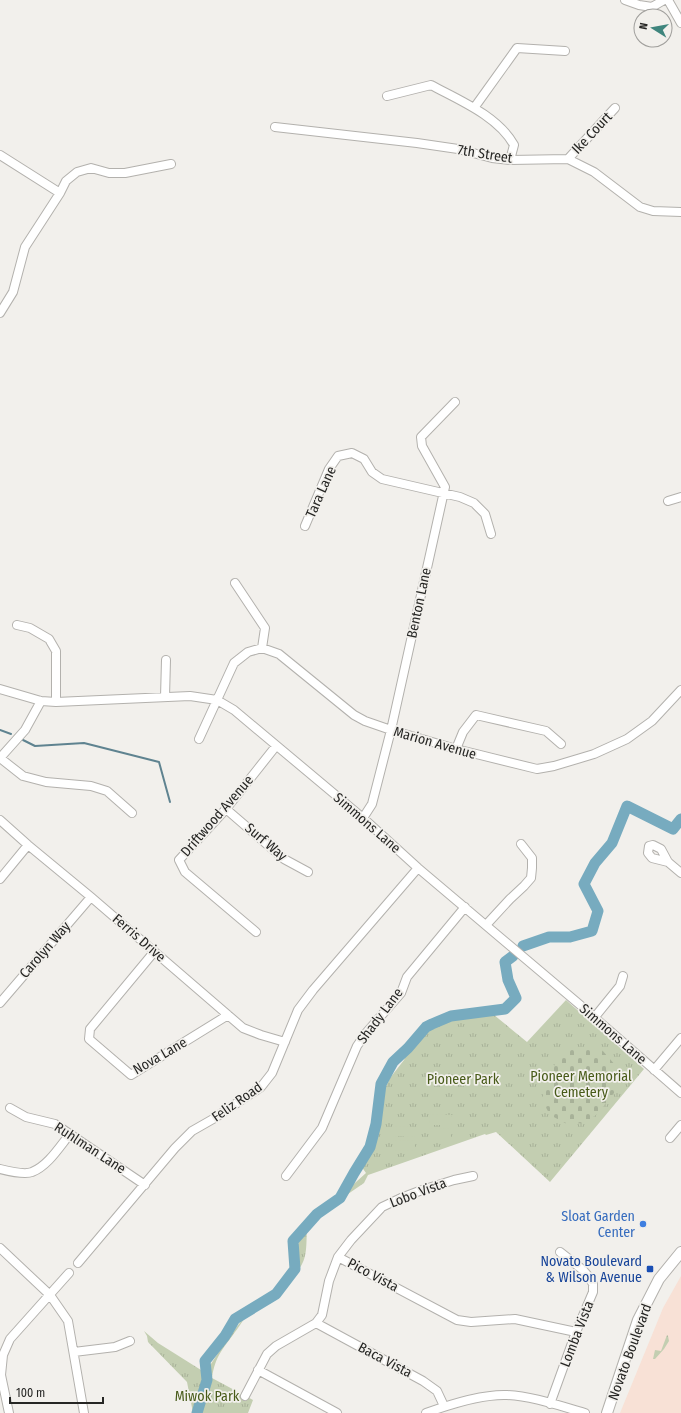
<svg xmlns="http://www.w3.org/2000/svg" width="681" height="1413" viewBox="0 0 681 1413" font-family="'Fira Sans Condensed',sans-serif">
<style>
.commercial{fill:#f8e1d6}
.grass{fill:url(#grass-tufts)}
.cemetery{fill:url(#cemetery-stones)}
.pitch{fill:#c3ceb1}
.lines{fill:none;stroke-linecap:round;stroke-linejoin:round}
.stream{stroke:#5f8390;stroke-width:2}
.river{stroke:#77abbf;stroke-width:11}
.minor-casing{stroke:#b3b1ad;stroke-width:10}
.major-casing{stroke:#b3b1ad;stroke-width:12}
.minor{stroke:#fff;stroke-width:8}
.major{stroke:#fff;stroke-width:10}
.shop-dot{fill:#3f7fe0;stroke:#f2f0ec;stroke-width:1.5}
.transit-dot{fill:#1a4fb4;stroke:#f2f0ec;stroke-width:1.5}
.labels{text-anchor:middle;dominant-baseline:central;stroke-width:3.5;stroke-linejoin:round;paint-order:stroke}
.street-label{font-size:14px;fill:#262624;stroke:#f2f0ec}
.park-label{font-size:14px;fill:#475a18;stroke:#f2f0ec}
.shop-label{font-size:14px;fill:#366cbe;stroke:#f2f0ec;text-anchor:end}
.transit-label{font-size:14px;fill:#164399;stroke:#f2f0ec;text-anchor:end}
</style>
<defs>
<pattern id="grass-tufts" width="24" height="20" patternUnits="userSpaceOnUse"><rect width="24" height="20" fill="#c3ceb1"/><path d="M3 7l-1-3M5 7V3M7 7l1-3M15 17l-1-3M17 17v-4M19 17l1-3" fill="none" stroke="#a7b198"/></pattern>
<pattern id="cemetery-stones" width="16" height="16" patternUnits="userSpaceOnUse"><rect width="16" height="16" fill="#c3ceb1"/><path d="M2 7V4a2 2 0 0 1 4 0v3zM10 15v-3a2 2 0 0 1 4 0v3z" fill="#a7b198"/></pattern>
</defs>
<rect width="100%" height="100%" fill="#f2f0ec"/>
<!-- commercial -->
<path class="commercial" d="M681 1276V1413H620L663 1308Z"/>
<!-- grass -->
<path class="grass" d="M566 1000 644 1069 550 1182 496 1132 486 1135 485 1134 371 1174 368 1175 364 1183 332 1205 307 1229C306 1243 308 1259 298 1270L291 1261 305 1228 366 1173 361 1166 365 1158 380 1099 390 1078 404 1060 413 1038 432 1024 457 1020 471 1010H488L527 1042Z
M292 1281C286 1289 279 1298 271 1303 265 1306 259 1307 253 1310 245 1315 241 1325 235 1332 223 1349 215 1356 212 1378L253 1400 248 1413H193L187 1382 148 1342 147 1336 144 1331 158 1343 201 1370H207C224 1344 241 1319 262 1297L266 1299Z
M663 1331 668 1336 669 1341 664 1349 655 1359H653L655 1350 661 1351 667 1335Z"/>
<!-- cemetery -->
<path class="cemetery" d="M582 1047 602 1050 616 1066 619 1079 614 1093 596 1115 584 1123 567 1124 550 1115 542 1100 546 1081 555 1064 568 1051Z"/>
<!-- pitch -->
<path class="pitch" d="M430 1114 452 1115 451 1125H429Z
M393 1126 415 1127V1137L393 1136Z
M429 1128 451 1129V1139H429Z
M393 1140 415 1141V1151L393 1150Z"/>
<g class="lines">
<!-- stream -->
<path class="stream" d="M0 730 11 734
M23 740 35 746 84 743 159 762 170 802"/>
<!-- river -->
<path class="river" d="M523 946 549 937H570L592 931 598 911 584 884 595 863 612 843 627 806 673 829 681 819
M197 1413 207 1380 205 1361 225 1336 235 1319 276 1294 295 1269 293 1241 317 1214 340 1198 354 1173 370 1147 376 1124 381 1084 393 1062 408 1048 426 1027 432 1024 451 1016 505 1009 516 998 508 980 505 962 513 956"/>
<defs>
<path id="minor" d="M625 0 639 5 652 7 664 0
M668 0 681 23
M387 96 431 85C459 100 498 116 514 145L510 160
M474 108 517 48 565 51
M275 127 417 143 458 149 492 158 510 160 568 159 594 172 640 207 653 211 681 212
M0 155 60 193
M568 159 615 108
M0 313 13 292 25 247 60 193 66 181 77 172 91 168 109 173H125L171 164
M668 501 681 497
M305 526 329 469 338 456 352 453 364 459 372 472 382 479 460 497 474 503 485 514 491 534
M235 583 265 628 262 648
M17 625 30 628 49 639 56 651V702
M0 689 41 701 56 702 190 696 217 700 234 710 363 818 418 868 579 1004 681 1093
M165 697 166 660
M199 739 234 663 248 652 262 648 279 654 354 715 365 721 391 730 456 749 537 769 554 766 594 754 627 739 652 721 681 690
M456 749 463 732 476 715 546 731 561 744
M0 758 23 776 46 782 91 786 107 791 132 813
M0 758 25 730 41 701
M226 809 284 859 308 872
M363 818 372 804 391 730 445 487 422 446 421 437 455 402
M0 820 28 845 91 897 243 1028 261 1035 285 1042
M668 862 652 858 648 853 649 846 653 845 661 849 668 862 681 873
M0 879 28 845
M486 925 510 899 524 886 531 878 532 868V858L521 844
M256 932 185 872 179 860 226 809 276 746
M154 952 90 1029 89 1039 131 1075 228 1015
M0 1003 91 897
M594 1018 620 986 623 976
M654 1070 681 1038
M10 1108 26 1117 55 1124 145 1185
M670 1138 681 1125
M0 1169C8 1171 25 1175 32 1172 48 1166 60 1146 70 1134
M286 1176 322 1128 357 1046 366 1033 401 993 407 977 465 907
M0 1248 50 1295 68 1321 84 1413
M338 1257 457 1320 471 1322 515 1319 576 1332
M78 1263 175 1148 192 1131 213 1119 261 1087 272 1073 298 1010 313 990 418 868
M316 1323 423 1381 437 1391 444 1406
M74 1352 115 1347 130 1341
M258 1370 337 1413
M245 1396 267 1354 276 1346 316 1323 322 1315 329 1281 338 1257 351 1240 382 1207 401 1198 422 1190 454 1180 473 1176
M550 1404 576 1332 593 1292V1284L589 1277 583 1270 560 1252
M9 1413 1 1375 3 1355 10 1339 69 1273
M426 1413C448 1405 483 1394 507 1395 532 1396 560 1406 585 1413"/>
<path id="major" d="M607 1413 638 1320 659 1279 681 1252"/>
</defs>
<!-- minor casing -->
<use href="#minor" class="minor-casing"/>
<!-- major casing -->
<use href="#major" class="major-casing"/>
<!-- minor -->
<use href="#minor" class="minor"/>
<!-- major -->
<use href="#major" class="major"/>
</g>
<!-- markers -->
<circle class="shop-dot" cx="643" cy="1224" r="4"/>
<rect class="transit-dot" x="646" y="1265" width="8" height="8" rx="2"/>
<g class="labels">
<!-- street labels -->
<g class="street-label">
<text transform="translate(592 133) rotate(-47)">Ike Court</text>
<text transform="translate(485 154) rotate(9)">7th Street</text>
<text transform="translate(321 492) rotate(-66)">Tara Lane</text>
<text transform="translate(419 603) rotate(-78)">Benton Lane</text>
<text transform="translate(435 743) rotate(16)">Marion Avenue</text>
<text transform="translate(217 816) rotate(-49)">Driftwood Avenue</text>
<text transform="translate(367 823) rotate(41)">Simmons Lane</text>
<text transform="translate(266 842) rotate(40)">Surf Way</text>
<text transform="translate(139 938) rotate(41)">Ferris Drive</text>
<text transform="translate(45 950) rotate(-49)">Carolyn Way</text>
<text transform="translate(380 1016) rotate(-53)">Shady Lane</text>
<text transform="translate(613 1034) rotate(41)">Simmons Lane</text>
<text transform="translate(160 1056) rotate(-30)">Nova Lane</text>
<text transform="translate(237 1102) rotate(-35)">Feliz Road</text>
<text transform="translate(90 1148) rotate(33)">Ruhlman Lane</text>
<text transform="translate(418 1193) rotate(-21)">Lobo Vista</text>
<text transform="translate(373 1275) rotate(28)">Pico Vista</text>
<text transform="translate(577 1334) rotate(-69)">Lomba Vista</text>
<text transform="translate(630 1352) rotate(-70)">Novato Boulevard</text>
<text transform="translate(385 1360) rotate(28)">Baca Vista</text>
</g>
<!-- park labels -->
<g class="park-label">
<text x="581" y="1076">Pioneer Memorial<tspan x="581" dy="16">Cemetery</tspan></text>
<text x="463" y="1079">Pioneer Park</text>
<text x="207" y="1396">Miwok Park</text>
</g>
<!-- shop labels -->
<g class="shop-label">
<text x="635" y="1216">Sloat Garden<tspan x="635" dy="16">Center</tspan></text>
</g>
<!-- transit labels -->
<g class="transit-label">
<text x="642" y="1261">Novato Boulevard<tspan x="642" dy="16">&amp; Wilson Avenue</tspan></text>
</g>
</g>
<!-- north arrow -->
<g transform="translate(653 28) rotate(281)"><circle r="19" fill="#f2f0ec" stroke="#a09f9c"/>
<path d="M0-3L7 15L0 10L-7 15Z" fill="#3f857d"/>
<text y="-6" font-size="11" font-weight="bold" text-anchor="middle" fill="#262624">N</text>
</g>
<!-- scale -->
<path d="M10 1397v6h93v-6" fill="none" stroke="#262624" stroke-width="2"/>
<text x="16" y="1397" font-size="12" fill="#262624" stroke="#f2f0ec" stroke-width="3" paint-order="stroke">100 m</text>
</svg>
